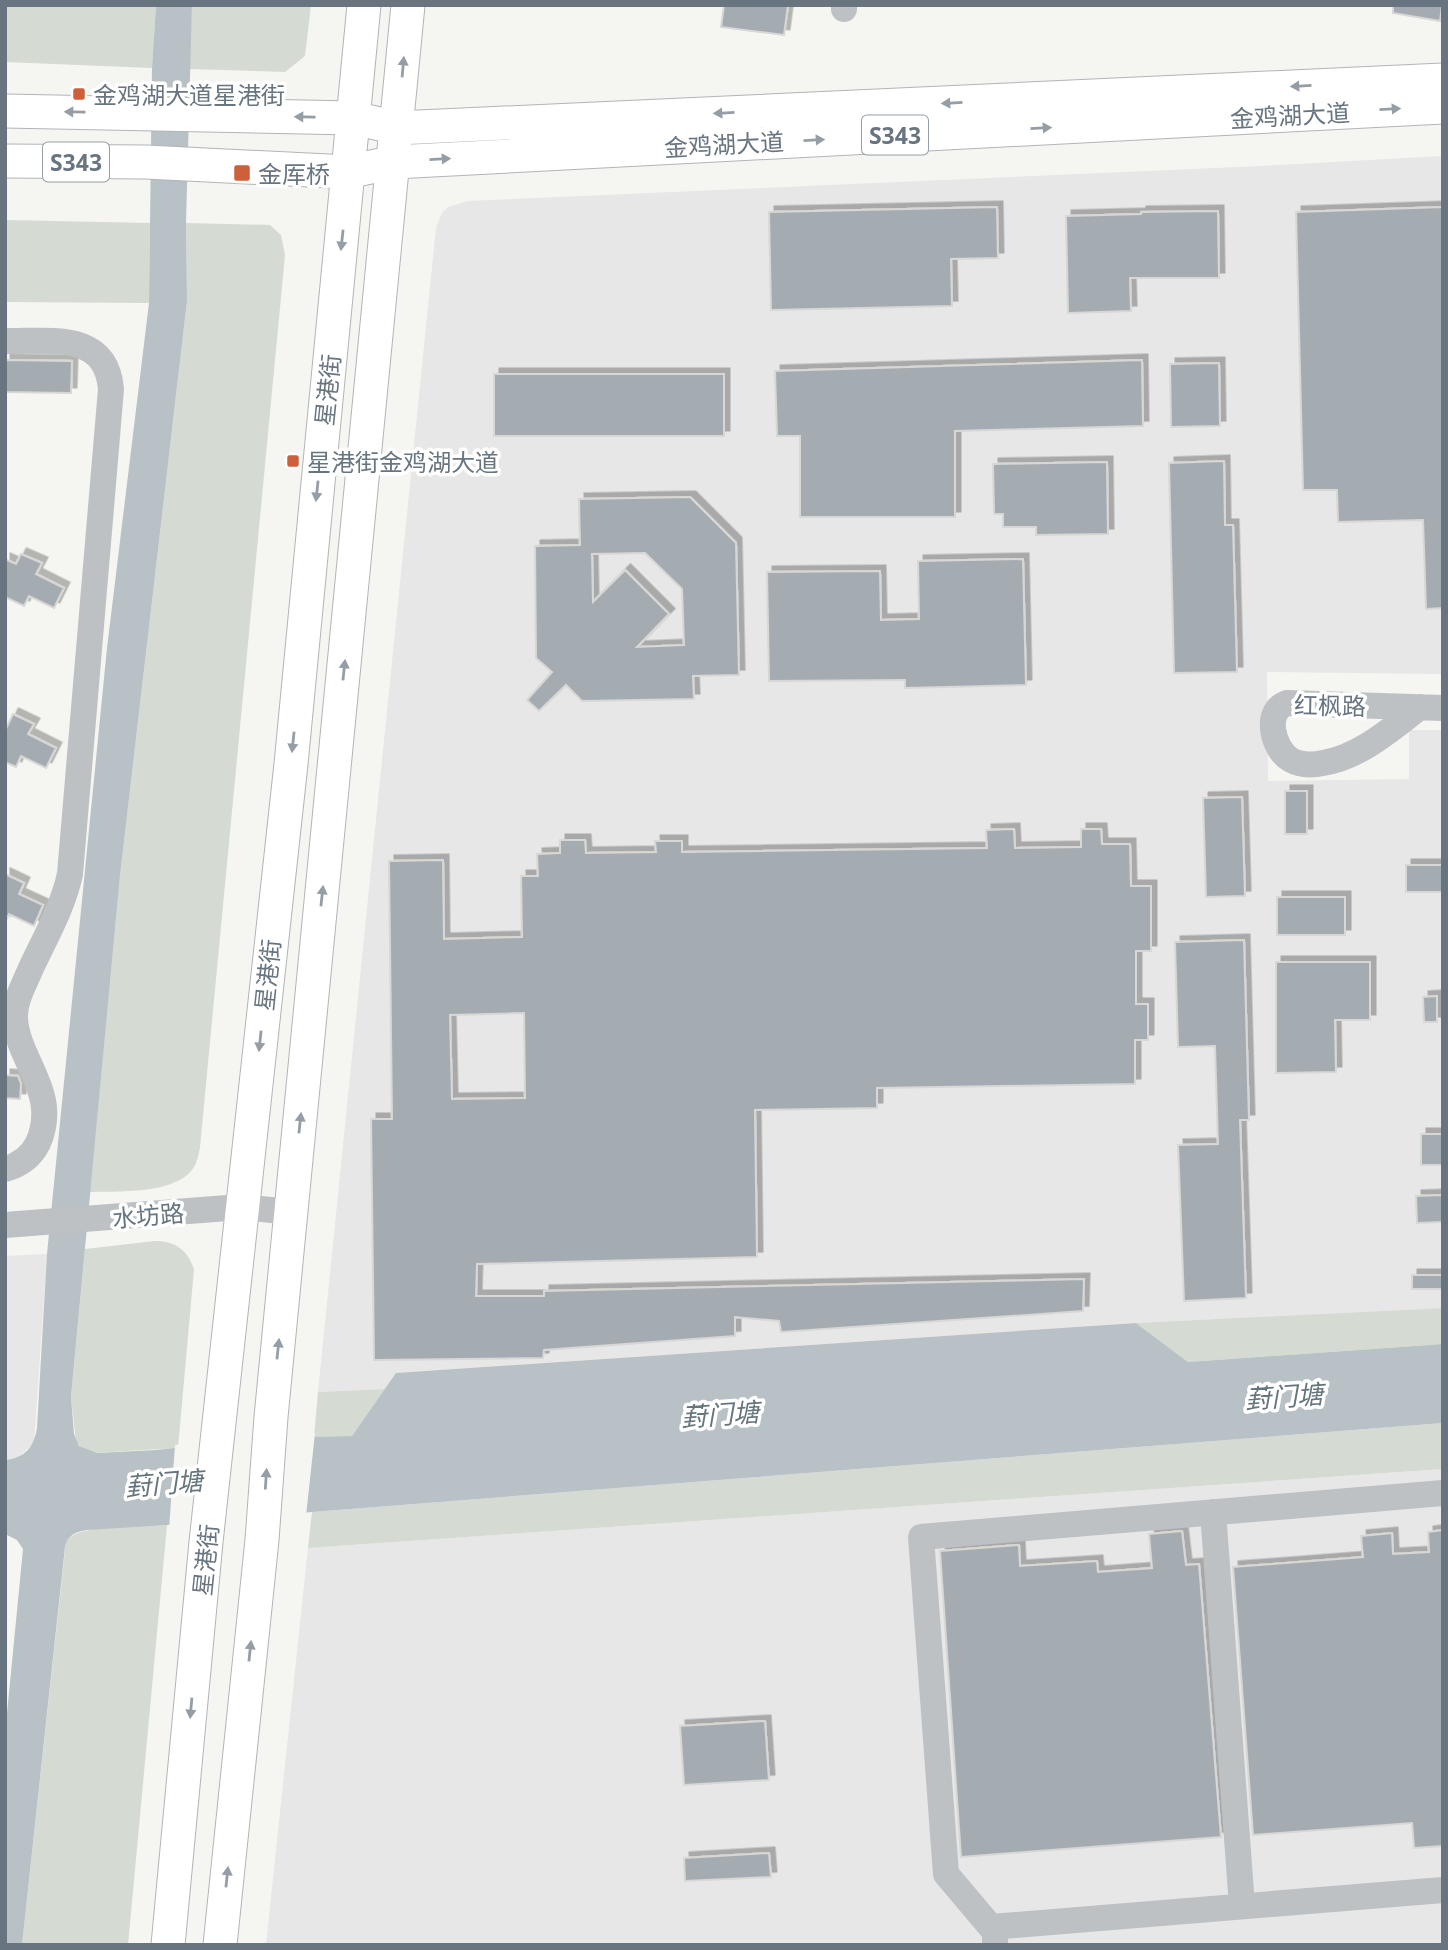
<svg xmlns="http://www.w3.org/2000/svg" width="1448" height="1950" viewBox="0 0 1448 1950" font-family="'Noto Sans','Noto Sans SC',sans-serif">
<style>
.built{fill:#e6e7e6}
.green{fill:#d5dad2}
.water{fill:#b8c1c5}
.pier{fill:#f5f5f2}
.building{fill:#a5acb1;stroke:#d7d7d5;stroke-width:2;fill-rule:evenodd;filter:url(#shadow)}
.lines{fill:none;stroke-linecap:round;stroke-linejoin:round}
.major-casing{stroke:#b1b5b8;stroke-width:35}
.minor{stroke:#bdc1c4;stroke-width:26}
.major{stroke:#fff;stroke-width:33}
.oneway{fill:#959ea6}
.poi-dot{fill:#cd5f3b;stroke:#fff;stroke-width:2.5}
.labels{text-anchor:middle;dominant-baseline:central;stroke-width:7;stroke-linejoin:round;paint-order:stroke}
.shield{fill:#fff;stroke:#959ea6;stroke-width:2}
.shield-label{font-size:23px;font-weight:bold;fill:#687580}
.poi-label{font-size:24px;fill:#687580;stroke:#fff;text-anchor:start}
.street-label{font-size:24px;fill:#687580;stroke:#fff}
.water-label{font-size:26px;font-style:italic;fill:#64757c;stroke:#fff}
</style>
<defs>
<filter id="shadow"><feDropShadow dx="5.5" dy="-5.5" stdDeviation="0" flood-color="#0004"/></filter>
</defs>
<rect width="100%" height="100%" fill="#f5f5f2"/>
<!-- built -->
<path class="built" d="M1443 156V674L1267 672 1268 781 1409 779V730H1443V1308L1136 1323 397 1373 385 1389 318 1392 436 228 442 213 448 207 468 201 1262 166Z
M47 1254 34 1443 18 1457 5 1460V1256Z
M1443 1469V1945H266L308 1548Z"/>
<!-- green -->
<path class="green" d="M5 5H156L152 68 5 62Z
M192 5H311L305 56 285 72 189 69Z
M5 220 150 223 149 303 5 302Z
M186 223 270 225 281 235 285 255 200 1147C199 1152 198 1158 196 1163 183 1195 119 1191 90 1192L120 876 187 301Z
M155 1241C176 1241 187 1250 194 1269L178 1448 92 1453 83 1449 76 1442 71 1397 85 1249Z
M1443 1308V1344L1188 1362 1136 1323Z
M385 1389 352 1436 314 1437 318 1392Z
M1443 1423V1469L308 1548 312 1512Z
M167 1525 128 1945H22L66 1541C80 1523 144 1527 167 1525Z"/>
<!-- water -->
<path class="water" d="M156 5H192L186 222 187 301 120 876 71 1397 74 1434 79 1446 97 1453 156 1450 266 1438 352 1436 396 1373 1136 1323 1188 1362 1443 1344V1423L312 1512 167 1525 87 1530C76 1532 67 1535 65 1547L22 1945H5V1734L23 1549 17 1540 5 1534V1460C25 1458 34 1447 37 1428L47 1254 107 648 149 303 152 68Z"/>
<!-- pier -->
<path class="pier" d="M315 1433 306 1516 169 1529 175 1445 265 1434Z"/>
<!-- building -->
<path class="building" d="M724 5H788L784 35 721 27Z
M1393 5H1442L1440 21 1393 13Z
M997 207 998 258 951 259 952 306 771 310 769 212Z
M1443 207V608L1426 609 1423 520 1338 522 1337 490H1303L1296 212Z
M1218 211 1219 278H1130L1131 311 1068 313 1066 216 1141 214V212Z
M5 360 72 361 71 393 5 392Z
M1142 360 1143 426 955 431V517H800V436H777L775 371Z
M1219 363 1220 426 1171 427 1170 364Z
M494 374H724V436H494Z
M1224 461 1225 525H1233L1237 672 1174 673 1169 463Z
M1107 462 1108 534 1036 535V527H1003V514H994L993 464Z
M690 497 736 543 739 675 693 676 694 699 582 701 566 685 539 711 527 700 552 672 536 658 535 546 580 545 579 499ZM645 553 682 589 684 645 637 647 669 614 625 570 593 602 592 554Z
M21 554 42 563 36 574 64 588 54 608 29 596 24 606 5 597V559L16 564Z
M1023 559 1026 685 905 688V680L769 681 767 572 880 571 881 620 919 619 918 561Z
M13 714 34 724 28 734 56 748 46 768 21 756 16 767 5 762V731Z
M1285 791H1307V834H1285Z
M1242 797 1245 896 1206 897 1203 798Z
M1014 829 1015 848 1081 847V829H1101L1102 844H1130L1131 886H1151V951H1136V1004H1148V1040H1135V1084L877 1088V1108L755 1110 757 1257 477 1264 476 1296H544V1291L1084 1279 1083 1311 781 1332 779 1321 735 1317V1336L544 1350 543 1358 374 1360 371 1119H392L389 861 443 860 444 939 522 937 521 876H538L537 854 560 853V840H585L586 853 656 852 655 841H682V852L987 848 986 830ZM524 1013 525 1098 452 1099 450 1015Z
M1406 865H1443V892H1406Z
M5 874 24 883 19 894 43 905 34 926 9 914 5 922Z
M1277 897H1345V935H1277Z
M1244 940 1249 1120H1240L1246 1298 1184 1301 1178 1145 1218 1144 1215 1046 1178 1047 1175 942Z
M1276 962H1370V1020H1335L1336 1072 1276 1073Z
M1437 996V1022H1424L1423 997Z
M5 1075 18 1076 21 1084 20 1099 5 1098Z
M1421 1134H1443V1165H1421Z
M1443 1195V1222L1417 1223 1416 1196Z
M1412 1275H1443V1289H1412Z
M1443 1530V1846L1414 1848 1412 1823 1253 1835 1233 1567 1363 1557 1361 1536 1392 1533 1393 1554 1429 1552 1428 1532Z
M1182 1531 1186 1565 1199 1564 1221 1837 961 1857 940 1551 1019 1545 1020 1566 1097 1561 1098 1572 1152 1568 1149 1534Z
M765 1721 769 1780 684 1785 680 1726Z
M769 1853 771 1877 685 1881 684 1858Z"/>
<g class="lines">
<defs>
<path id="major" d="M5 111 354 118 397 128 1443 80
M5 161 146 162 348 172 394 162 1443 107
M168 1945 206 1542 291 764 364 5
M220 1945 262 1540 271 1417 408 5"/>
</defs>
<!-- major casing -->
<use href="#major" class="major-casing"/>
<!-- minor -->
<path class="minor" d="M844 9V5
M5 341C48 342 106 330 111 389L70 874C63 907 45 938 31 968 24 985 14 1001 15 1019 18 1062 60 1093 38 1143 31 1157 20 1165 5 1169
M1420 707C1391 729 1360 757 1323 763 1313 765 1300 765 1291 760 1273 750 1263 711 1287 703L1443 708
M5 1225 241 1207 291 1212
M1213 1512 1242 1906
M991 1927 1443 1890
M995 1945V1932L946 1874 921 1537 1443 1493"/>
<!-- major -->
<use href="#major" class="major"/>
</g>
<!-- one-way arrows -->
<defs><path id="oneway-solid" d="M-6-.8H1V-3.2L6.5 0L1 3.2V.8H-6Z" transform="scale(1.75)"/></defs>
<g class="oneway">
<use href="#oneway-solid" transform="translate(403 67) rotate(-85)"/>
<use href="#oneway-solid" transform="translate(1301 86) rotate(177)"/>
<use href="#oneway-solid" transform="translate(952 103) rotate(177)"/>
<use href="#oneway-solid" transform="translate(1390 109) rotate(-3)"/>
<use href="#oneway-solid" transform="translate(75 112) rotate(-179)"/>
<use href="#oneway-solid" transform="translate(724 113) rotate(177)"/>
<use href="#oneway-solid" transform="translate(305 117) rotate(-179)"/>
<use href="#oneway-solid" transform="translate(1041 128) rotate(-3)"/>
<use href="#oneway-solid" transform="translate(814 140) rotate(-3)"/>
<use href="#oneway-solid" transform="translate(440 159) rotate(-3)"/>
<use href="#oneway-solid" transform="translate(342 240) rotate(96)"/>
<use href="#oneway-solid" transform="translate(317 491) rotate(96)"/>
<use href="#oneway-solid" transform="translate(344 670) rotate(-84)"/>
<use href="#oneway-solid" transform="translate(293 742) rotate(96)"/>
<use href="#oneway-solid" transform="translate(322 896) rotate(-84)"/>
<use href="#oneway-solid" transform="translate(260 1041) rotate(96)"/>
<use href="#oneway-solid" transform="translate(300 1123) rotate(-84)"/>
<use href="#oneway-solid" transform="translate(278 1349) rotate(-84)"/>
<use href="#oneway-solid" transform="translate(266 1479) rotate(-86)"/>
<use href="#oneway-solid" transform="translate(250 1651) rotate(-84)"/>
<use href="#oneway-solid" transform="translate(191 1708) rotate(95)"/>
<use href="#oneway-solid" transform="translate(227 1877) rotate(-84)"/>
</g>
<!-- markers -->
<g class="poi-dot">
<rect x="72" y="87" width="14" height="14" rx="3.5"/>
<rect x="233" y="164" width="18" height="18" rx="3.5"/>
<rect x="286" y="454" width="14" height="14" rx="3.5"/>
</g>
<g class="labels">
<!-- shield labels -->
<g class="shield">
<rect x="862" y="115.5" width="66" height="39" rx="5"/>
<rect x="43" y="142.5" width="66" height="39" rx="5"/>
</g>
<g class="shield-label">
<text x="895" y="135">S343</text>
<text x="76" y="162">S343</text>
</g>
<!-- poi labels -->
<g class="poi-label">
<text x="93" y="94">金鸡湖大道星港街</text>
<text x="258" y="173">金厍桥</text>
<text x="307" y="461">星港街金鸡湖大道</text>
</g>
<!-- street labels -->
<g class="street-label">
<text transform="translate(1290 115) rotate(-3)">金鸡湖大道</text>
<text transform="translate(724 144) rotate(-3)">金鸡湖大道</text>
<text transform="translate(327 390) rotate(-84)">星港街</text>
<text transform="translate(1330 705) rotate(1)">红枫路</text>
<text transform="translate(267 975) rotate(-84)">星港街</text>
<text transform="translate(148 1215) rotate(-5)">水坊路</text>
<text transform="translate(205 1560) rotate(-84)">星港街</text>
</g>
<!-- water labels -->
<g class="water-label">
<text transform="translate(1284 1396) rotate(-4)">葑门塘</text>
<text transform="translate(720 1414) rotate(-4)">葑门塘</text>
<text transform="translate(164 1483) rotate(-5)">葑门塘</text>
</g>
</g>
<!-- border -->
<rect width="1448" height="1950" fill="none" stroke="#687580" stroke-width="14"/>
</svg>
